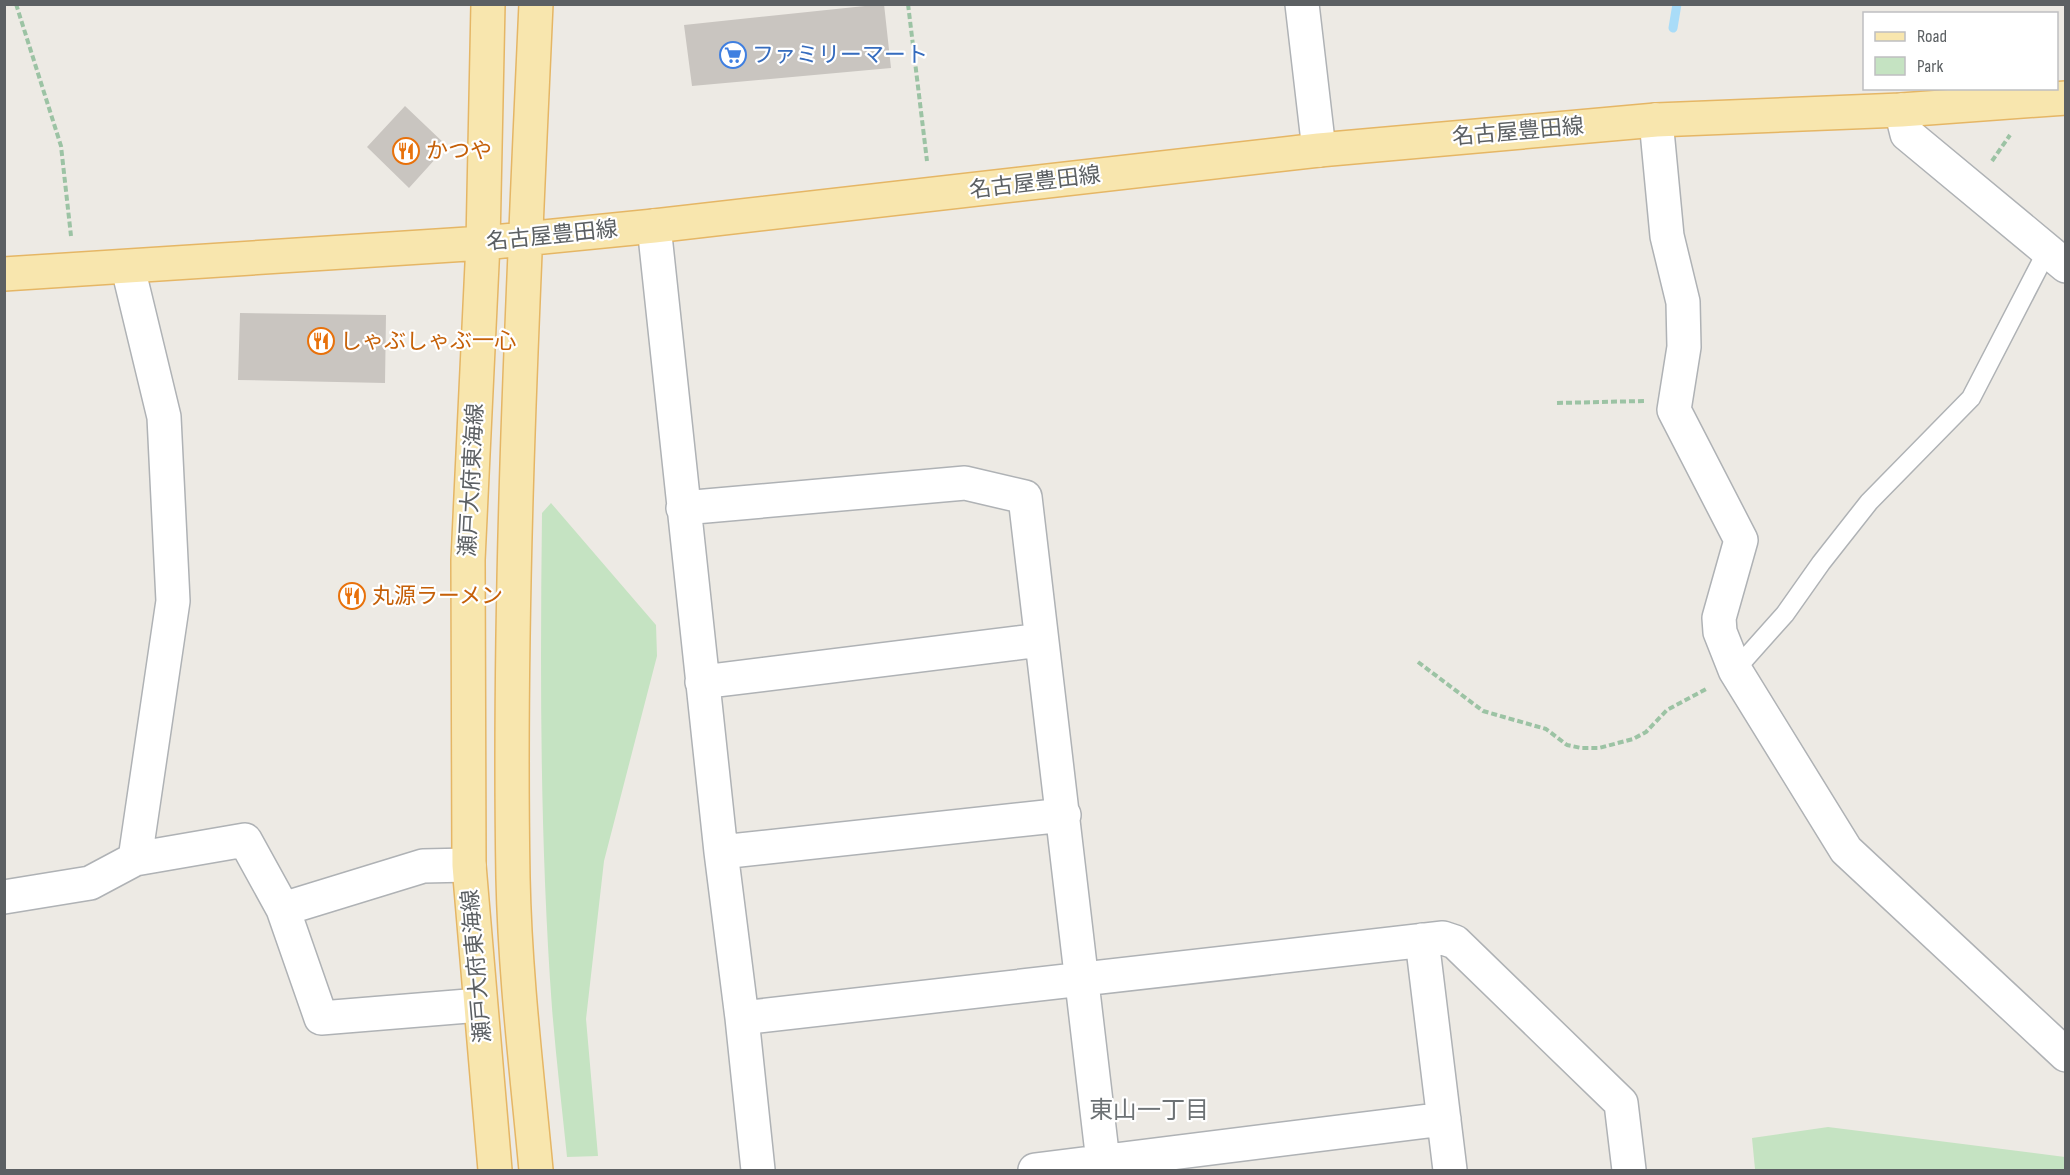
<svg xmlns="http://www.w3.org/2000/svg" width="2070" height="1175" viewBox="0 0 2070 1175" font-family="'Sofia Sans Condensed','Noto Sans JP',sans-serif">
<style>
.green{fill:#c5e3c2}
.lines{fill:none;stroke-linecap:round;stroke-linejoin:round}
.stream{stroke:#a9dcf8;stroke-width:9}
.building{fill:#c9c5c0}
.lane-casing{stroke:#afb2b5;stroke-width:21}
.street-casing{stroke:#afb2b5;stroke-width:36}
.primary-casing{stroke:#e5b665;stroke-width:36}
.path{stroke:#9cc3a4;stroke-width:4;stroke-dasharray:6 3;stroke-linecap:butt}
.lane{stroke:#fff;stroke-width:18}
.street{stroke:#fff;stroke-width:33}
.primary{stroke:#f8e6ae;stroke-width:33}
.labels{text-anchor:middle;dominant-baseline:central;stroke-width:4.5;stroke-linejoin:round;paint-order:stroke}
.shop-label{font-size:22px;fill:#366cbe;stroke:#fff;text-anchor:start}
.street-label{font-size:22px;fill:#5c6063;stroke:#fff}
.food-label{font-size:22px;fill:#c56008;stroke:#fff;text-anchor:start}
.neighbourhood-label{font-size:24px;fill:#6d7275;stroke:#fff}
</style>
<rect width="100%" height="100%" fill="#edeae4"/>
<!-- green -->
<path class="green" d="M551 503 656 625 657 656 604 861 586 1019 598 1156 567 1157C562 1108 556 1058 552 1008 540 843 540 678 542 513Z
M1828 1127 2065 1157V1170L1755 1169 1752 1138Z"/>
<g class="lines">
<!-- stream -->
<path class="stream" d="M1673 28 1677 4"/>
</g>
<!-- building -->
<path class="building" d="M884 4 891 68 692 86 684 25Z
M405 106 447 146 409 188 367 147Z
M240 313 386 315 385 383 238 380Z"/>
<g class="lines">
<defs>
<path id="lane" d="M1735 670 1785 614 1821 563 1869 502 1971 398 2047 251"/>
<path id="street" d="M1302 4 1319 150
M1901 110 1907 134 2066 266
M1656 120 1667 236 1683 302 1684 347 1674 410 1741 540 1719 618 1720 632 1735 670 1846 850 2066 1055
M654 226 721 852 742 1018 758 1170
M683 508 965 483 1025 497 1104 1170
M702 682 1041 640
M721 852 1064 815
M135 859 245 840 283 909 321 1018 480 1005
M4 897 90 883 135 859 173 601 164 417 128 268
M283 909 423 866 469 865
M1422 940 1450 1170
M742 1018 1443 938 1455 942 1621 1103 1629 1170
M1035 1170 1444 1119"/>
<path id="primary" d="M488 4 483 243 468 560 469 865 495 1170
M4 274 483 243 654 226 1319 150 1656 120 1901 110 2066 98
M536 1170C527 1073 515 976 513 878 508 587 523 295 536 4"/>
</defs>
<!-- lane casing -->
<use href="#lane" class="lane-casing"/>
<!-- street casing -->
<use href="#street" class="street-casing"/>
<!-- primary casing -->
<use href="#primary" class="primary-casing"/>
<!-- path -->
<path class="path" d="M16 4 61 146 71 236
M908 4 927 161
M1992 161 2010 135
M1557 403 1644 401
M1418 662 1483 711 1546 729 1567 745 1581 748H1599L1633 739 1646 732 1667 710 1708 688"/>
<!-- lane -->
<use href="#lane" class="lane"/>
<!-- street -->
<use href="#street" class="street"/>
<!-- primary -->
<use href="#primary" class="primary"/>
</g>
<!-- icons -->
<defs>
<symbol id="supermarket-ring" viewBox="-11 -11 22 22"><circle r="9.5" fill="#fff" stroke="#3f7fe0" stroke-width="1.5"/><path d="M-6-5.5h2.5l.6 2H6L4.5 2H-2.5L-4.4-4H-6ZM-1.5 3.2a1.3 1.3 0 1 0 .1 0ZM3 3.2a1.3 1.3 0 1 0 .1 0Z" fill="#3f7fe0"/></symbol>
<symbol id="restaurant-ring" viewBox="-11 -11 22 22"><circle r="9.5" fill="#fff" stroke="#e8710a" stroke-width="1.5"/><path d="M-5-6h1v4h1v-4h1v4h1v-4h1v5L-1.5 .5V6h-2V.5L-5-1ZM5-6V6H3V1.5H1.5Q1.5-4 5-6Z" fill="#e8710a"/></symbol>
</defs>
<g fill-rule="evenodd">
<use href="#supermarket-ring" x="718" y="40" width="30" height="30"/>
<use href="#restaurant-ring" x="391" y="136" width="30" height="30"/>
<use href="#restaurant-ring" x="306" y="326" width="30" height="30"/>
<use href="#restaurant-ring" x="337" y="581" width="30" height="30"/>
</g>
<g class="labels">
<!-- shop labels -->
<g class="shop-label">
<text x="752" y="55">ファミリーマート</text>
</g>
<!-- street labels -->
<g class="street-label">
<text transform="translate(1518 132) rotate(-5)">名古屋豊田線</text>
<text transform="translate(1035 183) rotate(-7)">名古屋豊田線</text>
<text transform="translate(552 236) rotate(-6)">名古屋豊田線</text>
<text transform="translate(472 480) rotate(-87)">瀬戸大府東海線</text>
<text transform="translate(477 966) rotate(-95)">瀬戸大府東海線</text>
</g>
<!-- food labels -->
<g class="food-label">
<text x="426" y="151">かつや</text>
<text x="340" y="341">しゃぶしゃぶ一心</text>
<text x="372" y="596">丸源ラーメン</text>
</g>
<!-- neighbourhood labels -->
<g class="neighbourhood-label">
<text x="1149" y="1110">東山一丁目</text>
</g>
</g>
<!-- border -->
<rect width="2070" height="1175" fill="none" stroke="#5c6063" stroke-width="12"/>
<!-- legend -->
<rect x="1863" y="12" width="195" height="78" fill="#ffffff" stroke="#bebfc1" stroke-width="1.5"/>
<rect x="1875" y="32" width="30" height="9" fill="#f8e6ae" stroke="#bebfc1" stroke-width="1.5"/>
<text x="1917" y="42" font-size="18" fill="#5c6063">Road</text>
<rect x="1875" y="57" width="30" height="18" fill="#c5e3c2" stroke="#bebfc1" stroke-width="1.5"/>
<text x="1917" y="72" font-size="18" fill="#5c6063">Park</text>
</svg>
